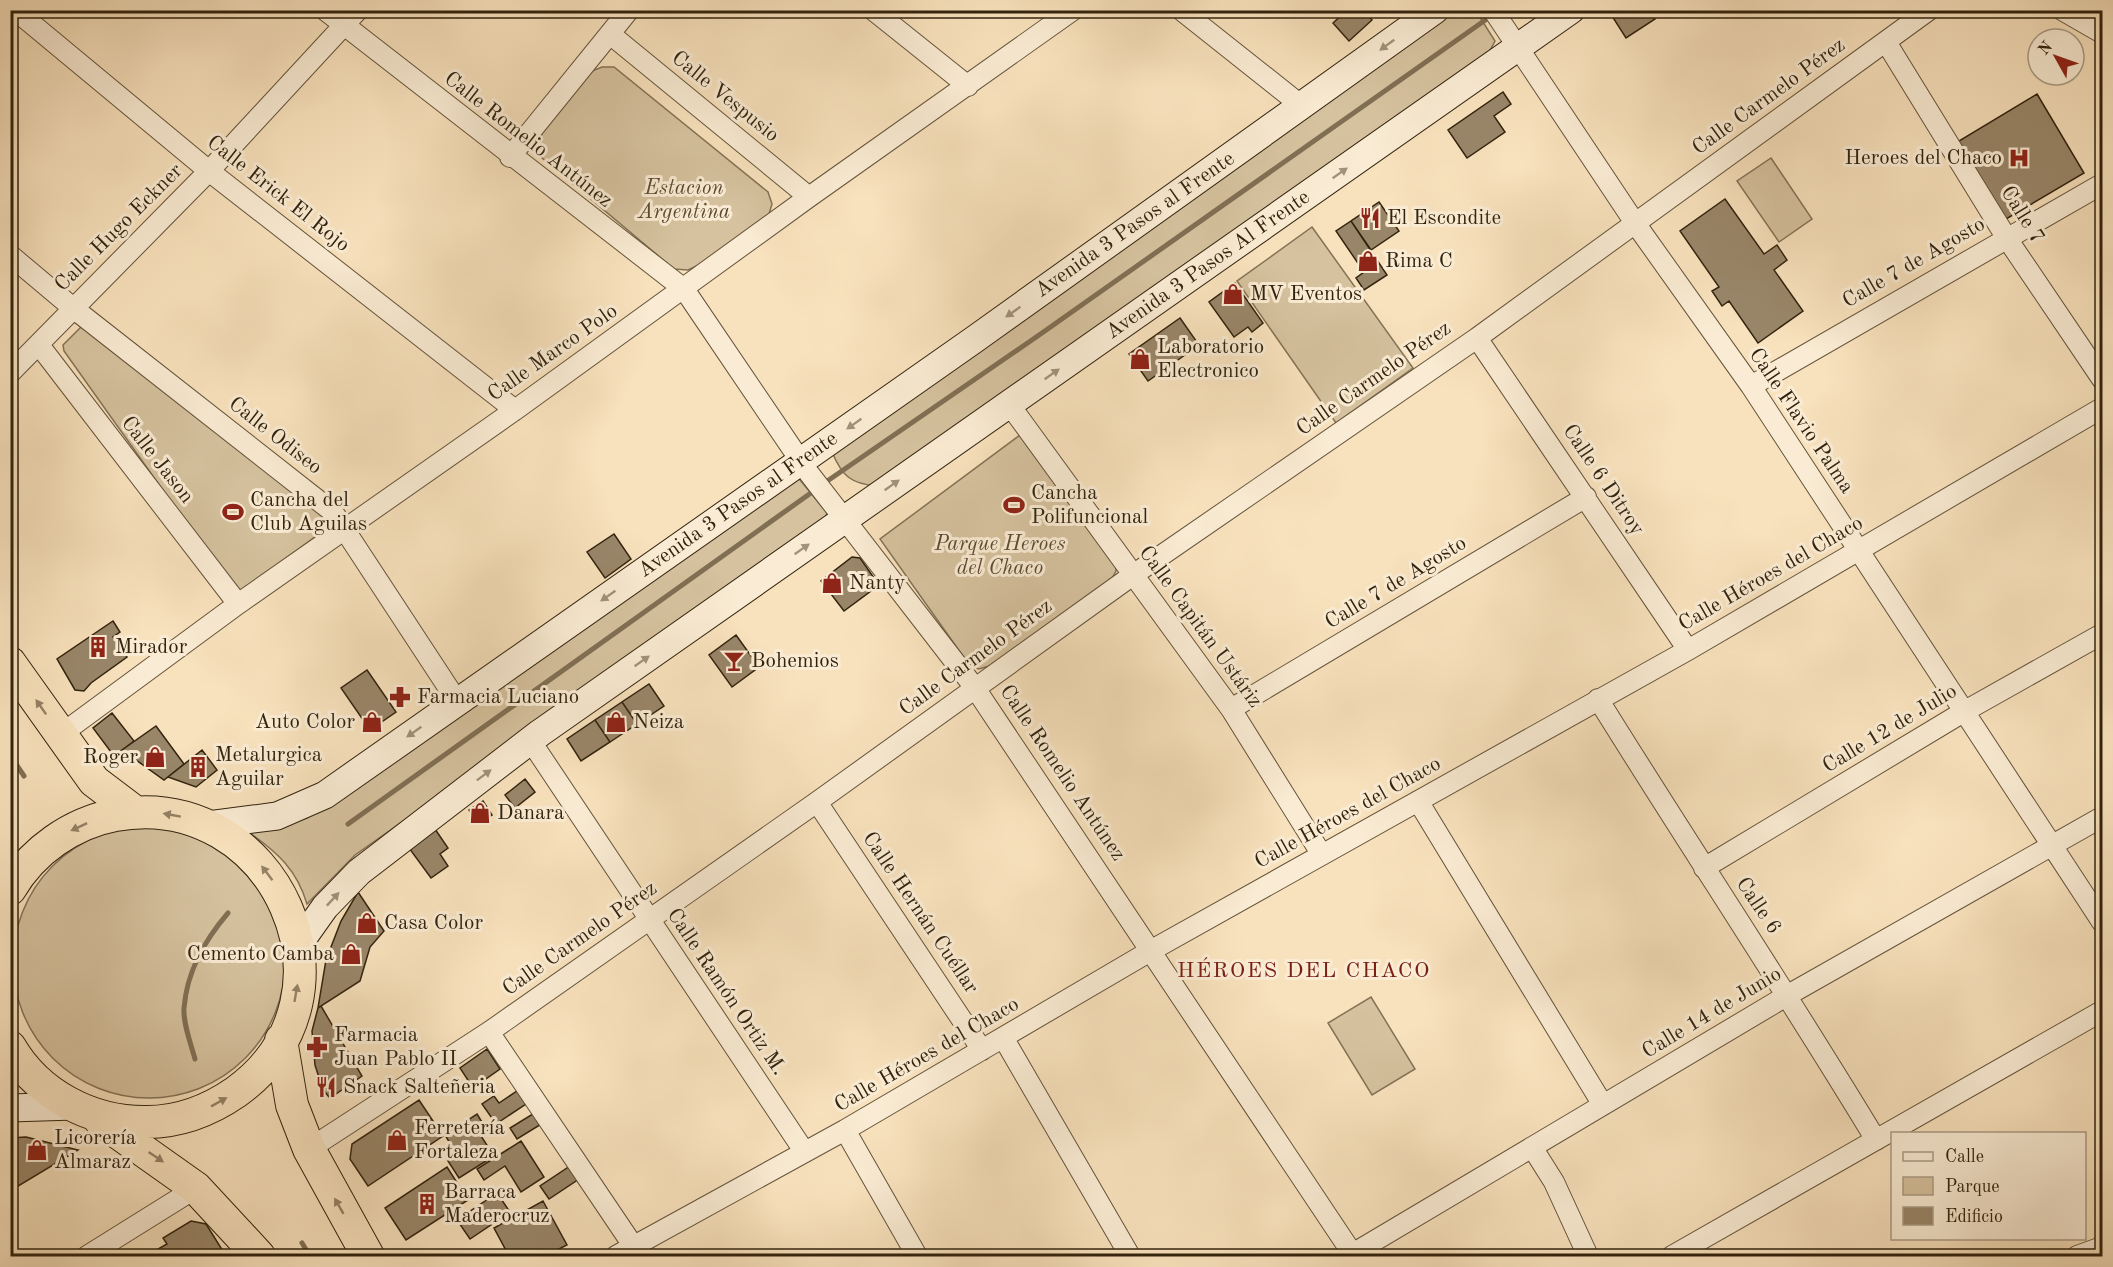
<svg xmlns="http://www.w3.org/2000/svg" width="2113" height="1267" viewBox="0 0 2113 1267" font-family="'Old Standard TT',serif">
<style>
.green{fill:#d6c29f;stroke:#847256;stroke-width:1.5}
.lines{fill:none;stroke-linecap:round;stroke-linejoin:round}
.stream{stroke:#816f54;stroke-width:5}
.building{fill:#998669;stroke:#32230e;stroke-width:1.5}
.minor-casing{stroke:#64533a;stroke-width:22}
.secondary-casing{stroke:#32230e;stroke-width:29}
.trunk-casing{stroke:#32230e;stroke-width:34}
.minor{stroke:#faecd4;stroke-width:20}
.secondary{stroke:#faecd4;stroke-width:27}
.trunk{stroke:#f8e2bd;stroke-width:32}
.oneway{fill:#a0927b}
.oneway2{fill:#958266}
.labels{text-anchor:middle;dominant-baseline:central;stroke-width:6;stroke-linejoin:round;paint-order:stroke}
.street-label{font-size:21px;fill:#32230e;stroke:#faecd4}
.poi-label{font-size:21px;fill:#32230e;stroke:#faecd4;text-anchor:start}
.park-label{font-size:21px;font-style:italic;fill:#5b4b32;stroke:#faecd4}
.neighbourhood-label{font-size:22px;letter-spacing:1.5px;fill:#7a1f14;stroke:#faecd4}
</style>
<rect width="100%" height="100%" fill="#f8e2bd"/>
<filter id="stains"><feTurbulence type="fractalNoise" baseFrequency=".00333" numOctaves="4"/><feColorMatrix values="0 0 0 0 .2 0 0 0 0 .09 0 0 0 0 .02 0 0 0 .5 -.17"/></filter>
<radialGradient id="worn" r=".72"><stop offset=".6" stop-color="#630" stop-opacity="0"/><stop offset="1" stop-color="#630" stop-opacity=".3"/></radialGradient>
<!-- green -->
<path class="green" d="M1448 11H1476L1495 41 1488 54 877 486C851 484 842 476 832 452Z
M602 67H614L768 192 772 204 769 214 701 264 688 270 674 269 541 157 539 144 542 133 592 71Z
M1771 158 1812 219 1779 242 1737 181Z
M1312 227 1413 368 1336 423 1237 281Z
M82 326 331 521 330 526 241 591 229 583 64 351 63 345Z
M1024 432 1115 562 1116 571 1111 580 989 666 979 669 970 666 880 539Z
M796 475 827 513 822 526 355 855 307 904C297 870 278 853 250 833L307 818Z
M13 962a136 136 0 1 1 272 0a136 136 0 1 1-272 0Z
M1371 997 1415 1069 1372 1095 1328 1023Z"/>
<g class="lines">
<!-- stream -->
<path class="stream" d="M823 484 1042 333 1491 16
M10 755 24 776
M348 824 815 490
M195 1059C191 1044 183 1024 184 1008 187 971 204 941 228 913
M302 1243 310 1256"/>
</g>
<!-- building -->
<path class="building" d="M1347 10H1364L1372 20 1349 41 1333 23Z
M1621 10H1649L1655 19 1626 38 1612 16Z
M1503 92 1511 104 1494 116 1505 132 1467 158 1448 130Z
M2037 94 2084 173 2001 222 1954 144Z
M1725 199 1764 254 1777 245 1787 260 1774 270 1803 311 1758 343 1729 301 1722 306 1712 291 1719 287 1680 231Z
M1379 202 1399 231 1371 250 1351 221Z
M1351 221 1387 275 1364 290 1356 278 1364 272 1336 231Z
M1235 283 1263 323 1252 332 1248 327 1234 337 1209 302Z
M1180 318 1199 345 1148 381 1129 354Z
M614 534 631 559 605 578 587 552Z
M852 557 860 558 879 585 844 611 821 581Z
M113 621 120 632 113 637 127 657 91 683 84 691 75 690 57 659Z
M736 635 759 667 732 687 709 655Z
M367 670 396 712 370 730 341 688Z
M649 684 664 706 637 724 622 702Z
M622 702 637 724 610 742 595 720Z
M112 713 134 741 114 756 93 728Z
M595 720 610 742 581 761 567 739Z
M156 726 184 764 164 780 122 750Z
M202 750 217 770 196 787 168 777Z
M525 779 535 792 515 808 505 795Z
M483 801 492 815 478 824 469 810Z
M435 829 448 848 440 854 448 866 431 878 409 848Z
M358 892 384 931 370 947 360 981 318 1008 326 960 341 921Z
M321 1006 362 1076 330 1098 323 1090 315 1065 312 1031 318 1008Z
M487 1049 500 1069 473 1088 460 1068Z
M517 1091 526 1104 496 1124 482 1104 494 1096 499 1103Z
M419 1100 443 1136 368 1186 350 1159 352 1144Z
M536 1112 543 1123 517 1139 510 1128Z
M477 1114 488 1132 481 1136 494 1156 459 1178 448 1161 457 1155 445 1135Z
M26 1137 78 1150 10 1191V1138Z
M521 1141 544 1177 521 1192 505 1166 484 1180 477 1169Z
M573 1164 582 1177 549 1199 540 1186Z
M447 1167 468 1200 406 1240 385 1208Z
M497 1193 510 1212 470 1239 457 1220Z
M543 1201 567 1245 545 1256H509L494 1228Z
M191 1221 206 1224 226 1256H146L167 1244 163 1238Z"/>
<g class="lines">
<defs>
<path id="minor" d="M15 10 209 171 515 410
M325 10 684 289 808 472 975 688 1354 1256
M873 10 968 86
M1181 10 1302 106
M1493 10 1635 223 1751 386 2102 922
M2062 10 2102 33
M610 34 809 197
M1886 42 2006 237 2102 379
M510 157 629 10
M10 255 73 308 333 512 457 701
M1477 338 1688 650
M39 345 238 604
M10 373 209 171 358 10
M1751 386 2102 184
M1009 404 1231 709 1322 855
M1598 699C1690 847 1786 991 1876 1140
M1231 709 1586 497
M60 735 238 604 515 410 809 197 1073 10
M530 740 804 1151
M1418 801 1603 1105
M817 802 982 1050
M1704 868 1965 711 2102 634
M489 1032 634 1247
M1004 1039 1130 1256
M845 1130 917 1256
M1532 1147 1554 1182 1588 1256
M309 1149 489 1032 817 802 1133 575 1477 338 1929 10
M87 1256 196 1188
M616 1256 845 1130 1152 950 1688 650 2102 408
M1349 1256 1788 995 2102 817
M1672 1256 2102 1011
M2077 1256 2102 1247"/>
<path id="secondary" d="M208 825 277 816 325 795 975 339 1435 10
M298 945 325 907 359 872 540 733 1571 10
M10 1108 74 1106"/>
<path id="trunk" d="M10 663 94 781 135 812
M10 889C32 851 72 823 115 815 275 786 370 996 236 1092 210 1110 179 1122 147 1122 92 1123 38 1095 10 1047
M281 1040 292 1105 309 1149 368 1256
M100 1120 196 1188 259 1256"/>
</defs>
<!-- minor casing -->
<use href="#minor" class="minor-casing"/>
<!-- secondary casing -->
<use href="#secondary" class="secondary-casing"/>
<!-- trunk casing -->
<use href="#trunk" class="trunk-casing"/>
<!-- minor -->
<use href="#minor" class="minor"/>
<!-- secondary -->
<use href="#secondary" class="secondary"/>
<!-- trunk -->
<use href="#trunk" class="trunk"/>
</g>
<!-- one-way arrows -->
<defs><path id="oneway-solid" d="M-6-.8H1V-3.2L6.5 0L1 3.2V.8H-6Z" transform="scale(1.5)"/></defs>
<g class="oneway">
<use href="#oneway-solid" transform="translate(1387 45) rotate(144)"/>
<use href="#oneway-solid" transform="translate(1340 173) rotate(-35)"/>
<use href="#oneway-solid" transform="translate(1013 312) rotate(145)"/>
<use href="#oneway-solid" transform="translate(1052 374) rotate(-35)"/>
<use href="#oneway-solid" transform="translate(854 424) rotate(145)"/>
<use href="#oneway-solid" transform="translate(892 485) rotate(-35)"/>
<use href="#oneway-solid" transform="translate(802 549) rotate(-35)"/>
<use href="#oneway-solid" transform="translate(608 596) rotate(145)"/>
<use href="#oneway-solid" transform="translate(642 661) rotate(-35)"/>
<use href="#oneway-solid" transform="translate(414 732) rotate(145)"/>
<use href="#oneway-solid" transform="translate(484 775) rotate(-37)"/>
<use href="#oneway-solid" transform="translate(333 899) rotate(-47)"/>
</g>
<g class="oneway2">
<use href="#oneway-solid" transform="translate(41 707) rotate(-125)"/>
<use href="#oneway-solid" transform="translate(172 815) rotate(-170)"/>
<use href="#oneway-solid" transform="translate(79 827) rotate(155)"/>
<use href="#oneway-solid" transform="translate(267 873) rotate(-127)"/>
<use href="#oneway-solid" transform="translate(296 993) rotate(-80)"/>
<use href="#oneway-solid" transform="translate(219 1102) rotate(-29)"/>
<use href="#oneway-solid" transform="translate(156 1157) rotate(34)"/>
<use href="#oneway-solid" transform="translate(339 1206) rotate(-120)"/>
</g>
<!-- icons -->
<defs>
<symbol id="hospital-bare" viewBox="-9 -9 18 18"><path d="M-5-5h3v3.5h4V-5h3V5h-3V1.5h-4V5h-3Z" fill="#8f2418" stroke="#faecd4" stroke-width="2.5" paint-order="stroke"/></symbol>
<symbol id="restaurant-bare" viewBox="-9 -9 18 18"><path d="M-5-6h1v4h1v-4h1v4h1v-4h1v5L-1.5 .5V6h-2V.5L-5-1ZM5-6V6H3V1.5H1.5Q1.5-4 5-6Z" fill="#8f2418" stroke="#faecd4" stroke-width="2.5" paint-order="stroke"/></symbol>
<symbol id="shop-bare" viewBox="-9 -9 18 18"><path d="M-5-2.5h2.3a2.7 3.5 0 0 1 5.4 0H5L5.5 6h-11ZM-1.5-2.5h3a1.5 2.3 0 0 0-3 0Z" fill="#8f2418" stroke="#faecd4" stroke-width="2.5" paint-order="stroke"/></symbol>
<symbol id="stadium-bare" viewBox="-9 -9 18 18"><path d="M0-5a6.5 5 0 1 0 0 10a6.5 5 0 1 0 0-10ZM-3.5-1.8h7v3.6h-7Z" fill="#8f2418" stroke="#faecd4" stroke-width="2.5" paint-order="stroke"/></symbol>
<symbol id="building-bare" viewBox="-9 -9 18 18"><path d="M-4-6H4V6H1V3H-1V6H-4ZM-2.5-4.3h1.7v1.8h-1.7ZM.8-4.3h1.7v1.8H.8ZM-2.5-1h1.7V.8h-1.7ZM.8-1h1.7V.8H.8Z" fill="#8f2418" stroke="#faecd4" stroke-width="2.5" paint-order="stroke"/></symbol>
<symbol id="bar-bare" viewBox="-9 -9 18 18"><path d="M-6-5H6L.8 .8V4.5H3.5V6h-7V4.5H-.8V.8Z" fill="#8f2418" stroke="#faecd4" stroke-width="2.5" paint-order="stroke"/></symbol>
<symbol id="pharmacy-bare" viewBox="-9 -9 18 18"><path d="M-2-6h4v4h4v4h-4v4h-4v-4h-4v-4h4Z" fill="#8f2418" stroke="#faecd4" stroke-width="2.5" paint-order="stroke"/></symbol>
</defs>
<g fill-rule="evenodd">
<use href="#hospital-bare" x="2004" y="143" width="30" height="30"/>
<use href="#restaurant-bare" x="1355" y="203" width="30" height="30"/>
<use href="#shop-bare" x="1353" y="246" width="30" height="30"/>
<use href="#shop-bare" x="1218" y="279" width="30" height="30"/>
<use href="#shop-bare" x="1125" y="344" width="30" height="30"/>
<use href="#stadium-bare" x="999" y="490" width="30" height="30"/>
<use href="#stadium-bare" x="218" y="497" width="30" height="30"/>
<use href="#shop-bare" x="817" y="568" width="30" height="30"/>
<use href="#building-bare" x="83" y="632" width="30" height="30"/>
<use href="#bar-bare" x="719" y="646" width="30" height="30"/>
<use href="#pharmacy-bare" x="385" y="682" width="30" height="30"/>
<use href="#shop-bare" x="357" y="707" width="30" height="30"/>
<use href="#shop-bare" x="601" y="707" width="30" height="30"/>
<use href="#shop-bare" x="140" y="742" width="30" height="30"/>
<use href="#building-bare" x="183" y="752" width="30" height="30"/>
<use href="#shop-bare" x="465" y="798" width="30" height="30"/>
<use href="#shop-bare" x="352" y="908" width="30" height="30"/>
<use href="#shop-bare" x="336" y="939" width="30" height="30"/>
<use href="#pharmacy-bare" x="302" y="1032" width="30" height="30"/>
<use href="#restaurant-bare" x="311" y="1072" width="30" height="30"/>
<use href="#shop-bare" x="382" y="1125" width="30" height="30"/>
<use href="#shop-bare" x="22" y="1135" width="30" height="30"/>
<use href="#building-bare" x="412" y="1189" width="30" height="30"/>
</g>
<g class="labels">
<!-- street labels -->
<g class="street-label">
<text transform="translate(725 97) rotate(39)">Calle Vespusio</text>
<text transform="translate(1769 97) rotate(-36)">Calle Carmelo Pérez</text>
<text transform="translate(528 140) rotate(38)">Calle Romelio Antúnez</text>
<text transform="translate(278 194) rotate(38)">Calle Erick El Rojo</text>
<text transform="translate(2022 215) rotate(58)">Calle 7</text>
<text transform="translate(1135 225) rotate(-35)">Avenida 3 Pasos al Frente</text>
<text transform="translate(119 228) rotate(-45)">Calle Hugo Eckner</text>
<text transform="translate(1914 263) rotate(-30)">Calle 7 de Agosto</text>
<text transform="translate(1208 265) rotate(-35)">Avenida 3 Pasos Al Frente</text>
<text transform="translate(553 353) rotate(-35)">Calle Marco Polo</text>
<text transform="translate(1374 379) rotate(-35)">Calle Carmelo Pérez</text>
<text transform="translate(1801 421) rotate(56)">Calle Flavio Palma</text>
<text transform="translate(275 436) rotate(38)">Calle Odiseo</text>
<text transform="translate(157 460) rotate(52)">Calle Jason</text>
<text transform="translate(1603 480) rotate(56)">Calle 6 Ditroy</text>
<text transform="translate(738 505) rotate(-35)">Avenida 3 Pasos al Frente</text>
<text transform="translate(1771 574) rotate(-30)">Calle Héroes del Chaco</text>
<text transform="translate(1396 583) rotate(-31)">Calle 7 de Agosto</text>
<text transform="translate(1200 627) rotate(54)">Calle Capitán Ustáriz</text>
<text transform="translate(976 658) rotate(-36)">Calle Carmelo Pérez</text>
<text transform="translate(1890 729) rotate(-31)">Calle 12 de Julio</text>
<text transform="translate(1062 773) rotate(56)">Calle Romelio Antúnez</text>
<text transform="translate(1348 813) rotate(-29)">Calle Héroes del Chaco</text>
<text transform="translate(1758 906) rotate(56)">Calle 6</text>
<text transform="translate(920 913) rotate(56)">Calle Hernán Cuéllar</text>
<text transform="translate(580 939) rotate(-35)">Calle Carmelo Pérez</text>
<text transform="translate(726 992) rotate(56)">Calle Ramón Ortiz M.</text>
<text transform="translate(1712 1013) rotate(-31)">Calle 14 de Junio</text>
<text transform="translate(927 1055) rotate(-30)">Calle Héroes del Chaco</text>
</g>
<!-- poi labels -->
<g class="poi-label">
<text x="2002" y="158" text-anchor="end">Heroes del Chaco</text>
<text x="1387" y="218">El Escondite</text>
<text x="1385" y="261">Rima C</text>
<text x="1250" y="294">MV Eventos</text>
<text x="1157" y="347">Laboratorio<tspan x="1157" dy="24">Electronico</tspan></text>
<text x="1031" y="493">Cancha<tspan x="1031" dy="24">Polifuncional</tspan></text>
<text x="250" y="500">Cancha del<tspan x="250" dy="24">Club Aguilas</tspan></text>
<text x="849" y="583">Nanty</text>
<text x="115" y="647">Mirador</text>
<text x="751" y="661">Bohemios</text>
<text x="417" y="697">Farmacia Luciano</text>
<text x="355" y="722" text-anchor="end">Auto Color</text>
<text x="633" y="722">Neiza</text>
<text x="215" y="755">Metalurgica<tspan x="215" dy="24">Aguilar</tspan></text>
<text x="138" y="757" text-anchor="end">Roger</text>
<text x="497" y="813">Danara</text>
<text x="384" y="923">Casa Color</text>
<text x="334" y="954" text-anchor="end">Cemento Camba</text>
<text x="334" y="1035">Farmacia<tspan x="334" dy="24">Juan Pablo II</tspan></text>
<text x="343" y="1087">Snack Salteñeria</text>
<text x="414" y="1128">Ferretería<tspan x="414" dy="24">Fortaleza</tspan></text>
<text x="54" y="1138">Licorería<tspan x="54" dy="24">Almaraz</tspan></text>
<text x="444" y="1192">Barraca<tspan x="444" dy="24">Maderocruz</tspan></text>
</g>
<!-- park labels -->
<g class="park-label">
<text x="684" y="188">Estacion<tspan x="684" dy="24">Argentina</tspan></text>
<text x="1000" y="544">Parque Heroes<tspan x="1000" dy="24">del Chaco</tspan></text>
</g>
<!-- neighbourhood labels -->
<g class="neighbourhood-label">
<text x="1304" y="971">HÉROES DEL CHACO</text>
</g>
</g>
<!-- margin -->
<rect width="2113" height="1267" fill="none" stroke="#f8e2bd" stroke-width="36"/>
<rect x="12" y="12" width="2089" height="1243" fill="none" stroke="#32230e" stroke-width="3"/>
<rect x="18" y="18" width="2077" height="1231" fill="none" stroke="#32230e" stroke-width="1.5"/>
<!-- legend -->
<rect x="1891" y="1132" width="195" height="108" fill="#faecd4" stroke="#aa9c85" stroke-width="1.5"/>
<rect x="1903" y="1152" width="30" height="9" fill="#faecd4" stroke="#aa9c85" stroke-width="1.5"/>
<text x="1945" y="1162" font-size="18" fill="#32230e">Calle</text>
<rect x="1903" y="1177" width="30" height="18" fill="#d6c29f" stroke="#aa9c85" stroke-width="1.5"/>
<text x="1945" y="1192" font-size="18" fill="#32230e">Parque</text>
<rect x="1903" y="1207" width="30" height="18" fill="#998669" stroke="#aa9c85" stroke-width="1.5"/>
<text x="1945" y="1222" font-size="18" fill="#32230e">Edificio</text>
<!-- north arrow -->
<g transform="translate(2056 57) rotate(310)"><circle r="28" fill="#faecd4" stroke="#aa9c85" stroke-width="1.5"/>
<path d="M0-4.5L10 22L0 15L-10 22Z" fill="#8f2418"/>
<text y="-9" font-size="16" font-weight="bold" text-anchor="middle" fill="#32230e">N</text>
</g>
<rect width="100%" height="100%" filter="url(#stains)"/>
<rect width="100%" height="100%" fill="url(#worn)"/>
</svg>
